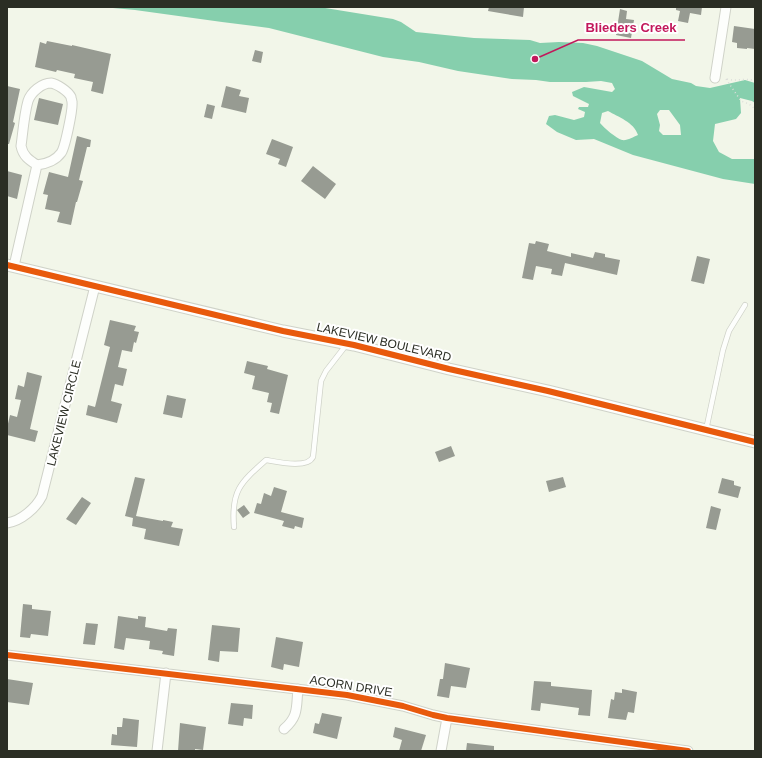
<svg xmlns="http://www.w3.org/2000/svg" width="762" height="758" viewBox="0 0 762 758" font-family="Arial,sans-serif">
<style>
.water{fill:#86cfad;fill-rule:evenodd}
.building{fill:#979b92}
.lines{fill:none;stroke-linecap:round;stroke-linejoin:round}
.service-casing{stroke:#cfd2c8;stroke-width:6}
.minor-casing{stroke:#cfd2c8;stroke-width:11}
.tertiary-casing{stroke:#cfd2c8;stroke-width:13}
.path{stroke:#dddeda;stroke-width:1.5;stroke-dasharray:1 3;stroke-linecap:butt}
.service{stroke:#fdfefc;stroke-width:4.5}
.minor{stroke:#fdfefc;stroke-width:9}
.tertiary{stroke:#fdfefc;stroke-width:11}
.cycleway-casing{stroke:#fff;stroke-width:8}
.cycleway{stroke:#e8590c;stroke-width:6}
.labels{text-anchor:middle;dominant-baseline:central;stroke-width:4;stroke-linejoin:round;paint-order:stroke}
.street-label{font-size:12px;fill:#2b2e24;stroke:#fff}
.leader{fill:none;stroke:#c2185b;stroke-width:1.5}
.callout-dot{fill:#c2185b;stroke:#fff;stroke-width:1.5}
.callout-label{font-size:13px;text-anchor:middle;font-weight:bold;fill:#c2185b;stroke:#fff;stroke-width:4;stroke-linejoin:round;paint-order:stroke}
</style>
<rect width="100%" height="100%" fill="#f2f6e9"/>
<!-- water -->
<path class="water" d="M102 7H319L393 19 401 22 416 32 474 38 530 40 540 43 559 42 583 43 597 46 642 61 672 79 691 83 696 86 710 88 745 80 755 83V103L752 101 740 98 741 113 736 119 715 124 713 141 719 152 732 159H755V184L723 179 633 155 594 139 576 140 557 132 546 124 549 116 555 115 574 120 584 117 585 112 578 109 579 107H588L589 104 573 96 572 92 584 87 612 92 615 89 612 83 601 81 586 82H550L536 80 512 79 458 71 419 62 383 57 269 28 222 22 135 10ZM660 110H669L680 125 681 135H663L659 131 660 125 657 114ZM608 111C618 117 634 122 638 135 633 137 627 141 622 140 616 138 604 128 600 123L602 113Z"/>
<!-- building -->
<path class="building" d="M489 7H524L523 17 488 11Z
M676 7H702L701 15 690 13 688 23 678 21 680 11 676 10Z
M620 9 627 11 626 19 634 20 631 38 616 35Z
M734 26 755 29V49L747 48V49L737 48V43L732 42Z
M47 41 72 46V45L111 54 103 94 91 91 93 82 74 78 75 74 57 70 56 72 35 67 40 42 46 44Z
M255 50 263 52 261 63 252 61Z
M7 86 20 89 13 122 15 123 9 144H7Z
M226 86 241 90 239 96 249 98 246 113 221 107Z
M39 98 63 104 58 125 34 120Z
M207 104 215 106 212 119 204 117Z
M77 136 91 140 90 147H87L79 180 83 181 77 202H76L71 225 57 222 60 212 45 209 48 195 43 194 49 172 68 177Z
M272 139 293 147 286 167 278 164 280 159 266 154Z
M313 166 336 184 325 199 301 181Z
M7 171 22 175 17 199 7 196Z
M536 241 549 244 547 251 571 257V253L593 258 595 252 605 254V257L620 260 617 275 565 263 562 276 551 274 552 269 536 266 533 280 522 278 529 243 535 244Z
M697 256 710 259 704 284 691 281Z
M110 320 136 326 134 331 139 332 136 343 134 342 132 352 122 350 118 367 127 369 123 386 115 384 111 401 122 404 117 423 86 415 88 405 95 407 110 347 104 345Z
M247 361 268 366 267 369 288 375 279 414 270 412 272 403 267 402 269 393 252 389 255 376 244 373Z
M27 372 42 376 30 429 38 431 35 442 7 435V428L10 415 17 417 21 400 15 399 18 385 24 387Z
M167 395 186 399 182 418 163 414Z
M451 446 455 456 439 462 435 452Z
M135 477 145 479 136 516 163 521V520L173 522 171 527 183 529 179 546 144 539 146 529 132 526 133 518 125 516Z
M563 477 566 487 549 492 546 481Z
M722 478 734 481V485L741 487 738 498 718 493Z
M274 487 287 491 281 512 304 518 302 528 295 526 294 529 282 526 284 521 254 513 257 503 261 504 264 493 271 496Z
M82 497 91 503 76 525 66 519Z
M244 505 250 513 243 518 237 510Z
M711 506 721 509 716 530 706 528Z
M23 604 32 605V609L51 611 48 636 31 634 30 638 20 637Z
M118 616 138 619V616L146 617 145 627 167 631 168 628 177 629 174 656 162 654 163 651 149 649 150 641 126 638 124 650 114 648Z
M86 623 98 624 95 645 83 644Z
M212 625 240 628 238 652 220 651 219 662 208 660Z
M276 637 303 642 299 667 284 664 283 670 271 667Z
M445 663 470 668 466 688 451 686 449 698 437 696 440 679H443Z
M7 679 33 683 29 705 7 702Z
M534 681 551 682V686L592 690 590 716 578 715 579 708 541 703 540 711 531 710Z
M622 689 637 692 634 713 628 712 626 720 608 718 611 699 614 700 615 692 622 693Z
M231 703 253 705 252 719 244 718 243 726 228 724Z
M322 713 342 717 337 739 313 733 315 723 319 724Z
M123 718 139 720 137 747 111 745 112 734 117 735V727H122Z
M180 723 206 727 203 750 195 749V751H178Z
M395 727 426 735 421 751H399L402 740 393 737Z
M467 743 494 746V751H466Z"/>
<g class="lines">
<defs>
<path id="service" d="M706 430 723 350 729 331 745 305
M234 527C231 491 240 483 266 460 278 462 307 469 313 457L321 381 326 371 347 344"/>
<path id="minor" d="M715 78 726 7
M14 266 37 165C46 164 56 160 61 153 65 148 73 109 72 102 72 100 71 99 71 97 68 91 57 84 51 83 42 83 31 92 28 101 24 115 23 132 21 146 23 156 29 160 37 165
M7 523C21 521 36 508 42 496L95 286
M7 655 347 695 403 706 433 715 447 718 688 751
M284 729C299 716 296 707 298 689
M157 751 166 673
M441 751 447 718"/>
<path id="tertiary" d="M7 265 283 331 354 345 449 369 548 391 755 442"/>
</defs>
<!-- service casing -->
<use href="#service" class="service-casing"/>
<!-- minor casing -->
<use href="#minor" class="minor-casing"/>
<!-- tertiary casing -->
<use href="#tertiary" class="tertiary-casing"/>
<!-- path -->
<path class="path" d="M726 79 741 101 749 104 755 109
M727 79C736 82 745 77 755 81"/>
<!-- service -->
<use href="#service" class="service"/>
<!-- minor -->
<use href="#minor" class="minor"/>
<!-- tertiary -->
<use href="#tertiary" class="tertiary"/>
<defs>
<path id="cycleway" d="M7 265 283 331 354 345 449 369 548 391 755 442
M7 655 347 695 403 706 433 715 447 718 688 751"/>
</defs>
<!-- cycleway casing -->
<use href="#cycleway" class="cycleway-casing"/>
<!-- cycleway -->
<use href="#cycleway" class="cycleway"/>
</g>
<g class="labels">
<!-- street labels -->
<g class="street-label">
<text transform="translate(384 342) rotate(13)">LAKEVIEW BOULEVARD</text>
<text transform="translate(64 413) rotate(-76)">LAKEVIEW CIRCLE</text>
<text transform="translate(351 686) rotate(9)">ACORN DRIVE</text>
</g>
</g>
<!-- callouts -->
<path class="leader" d="M535 59L578 40H685"/>
<circle class="callout-dot" cx="535" cy="59" r="4"/>
<g class="callout-label">
<text x="631" y="32">Blieders Creek</text>
</g>
<!-- border -->
<rect width="762" height="758" fill="none" stroke="#2b2e24" stroke-width="16"/>
</svg>
